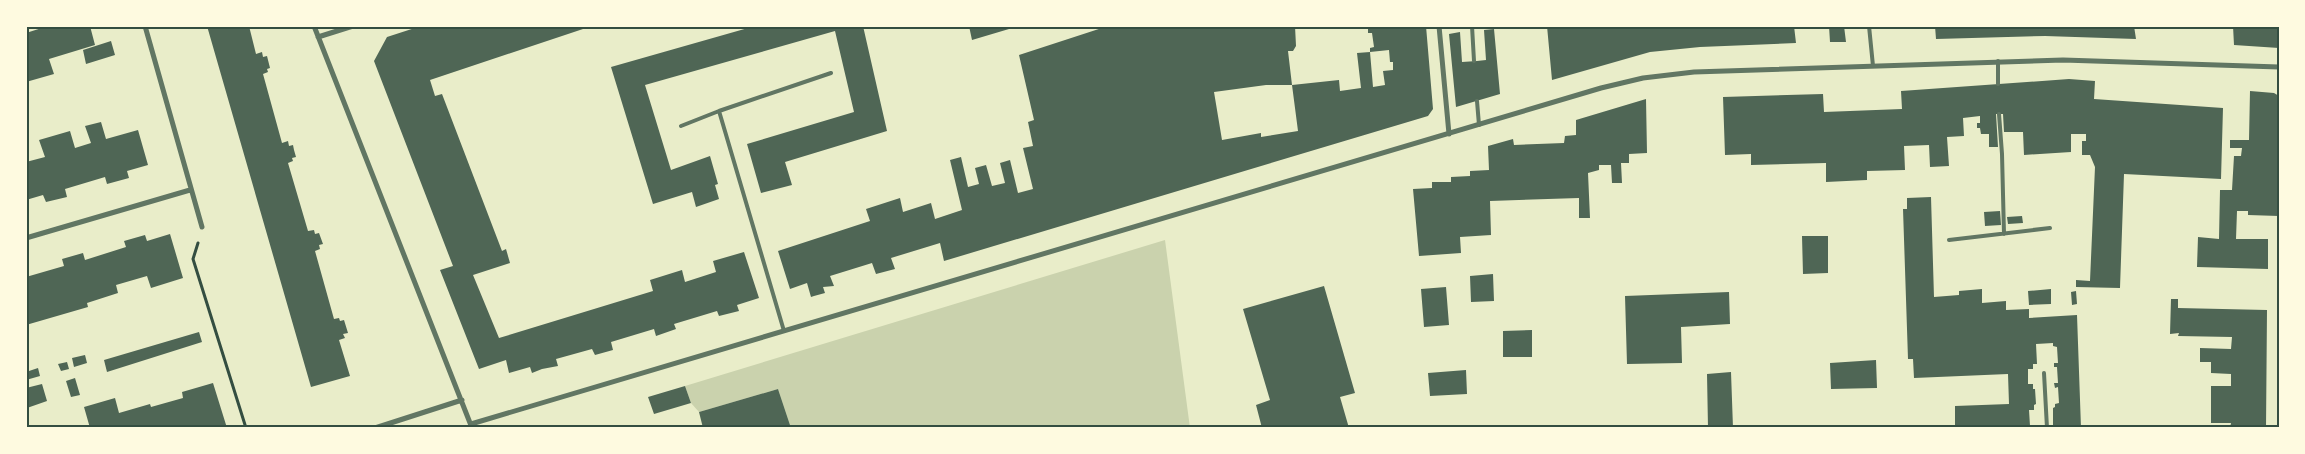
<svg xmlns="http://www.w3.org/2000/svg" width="2305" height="454" viewBox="0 0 2305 454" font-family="'DM Sans',sans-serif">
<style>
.green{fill:#cad2ad}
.building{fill:#4f6655;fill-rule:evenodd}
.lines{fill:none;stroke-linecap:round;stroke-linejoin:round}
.path{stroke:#344e41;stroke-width:3}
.service{stroke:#617663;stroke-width:4}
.minor{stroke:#617663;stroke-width:5}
.neatline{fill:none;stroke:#344e41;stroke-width:2}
</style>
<rect width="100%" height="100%" fill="#e9edc9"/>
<!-- green -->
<path class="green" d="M1165 240 1190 428H791L778 389 699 412 691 403 685 386Z"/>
<!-- building -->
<path class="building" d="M48 26H90L95 45 49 59 54 74 26 82V33Z
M207 26H249L256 54 262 52 263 57 267 56 270 68 267 69 268 72 263 74 282 143 288 141 289 146 293 145 294 150 296 157 292 158 293 161 288 163 308 231 314 230 315 234 319 233 323 244 319 245 320 249 315 251 334 319 339 318 340 321 344 320 348 333 343 334 345 338 339 340 350 376 311 387Z
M421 26H592L430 80 435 96 442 94 502 251 506 249 510 263 473 275 499 338 653 291 650 280 682 270 685 282 716 272 713 261 744 252 759 298 737 305 739 311 719 316 717 311 674 324 676 329 656 336 654 329 611 342 613 350 595 355 592 349 556 359 558 366 542 369 532 373 530 367 509 373 506 360 479 369 440 270 453 266 374 61 387 37Z
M755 26H863L887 131 785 162 792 185 761 193 747 144 854 112 835 31 645 85 671 170 710 156 718 184 715 185 719 199 696 207 692 192 653 204 611 67Z
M969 26H1008L1009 29 972 40Z
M1108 26H1295L1296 46 1293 51H1288L1292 85 1339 80 1340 91 1361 88 1357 53 1370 52 1373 87 1385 85 1383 71 1393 70V62H1390L1389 50 1370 52V48L1374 47 1372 33H1368V27L1426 26 1433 109 1428 116 944 261 940 243 891 258 895 269 876 274 872 263 830 276 834 286 823 287 825 293 814 296 811 297 807 283 790 289 778 251 870 221 866 209 900 198 903 212 931 203 935 219 962 210 950 160 961 157 968 187 979 184 975 168 986 165 992 186 1005 183 1000 163 1010 160 1018 193 1033 189 1023 148 1033 146 1028 122 1034 120 1019 55ZM1266 85H1292L1298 131 1261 137V133L1222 140 1214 92Z
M1547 26H1794L1796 43 1700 47 1650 52 1552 80Z
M1829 26H1844L1846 42H1830Z
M1935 26H2134L2136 39 2045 36 1936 39Z
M2233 26H2279V48L2234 45Z
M1494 29 1500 94 1456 107 1449 34 1460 32 1462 62 1477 61 1486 60 1484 30Z
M111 41 115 55 86 64 83 50Z
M2069 79 2095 81 2094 99 2223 108 2221 179 2124 174 2120 288 2076 287V280L2090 281 2095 167 2090 155H2082V141H2086V134H2071V152L2024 155 2023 132H2004L2003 114H1996L1998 147H1989V134H1981L1980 128H1977V123H1980V116L1963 118 1964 136 1947 137 1949 166 1930 167 1929 145 1904 146 1905 170 1867 171V180L1826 182V163L1751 165V154L1725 155 1723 97 1823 94 1824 112 1902 109 1901 91Z
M2250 91 2274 93 2279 96V216L2248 215V211H2237L2236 239H2268V269L2197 267 2198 237 2219 239 2220 190H2232L2234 156H2241L2242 148H2230V140H2249Z
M1646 99 1647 153 1629 154V163H1621L1622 183H1612L1611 165H1599V170L1588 173 1590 218H1579V198L1490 201 1491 235 1460 237 1461 253 1419 256 1413 189 1432 188V182H1451V177L1470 176V171L1489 170 1488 146 1513 139 1514 145 1564 143 1565 136 1576 135V120Z
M101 122 106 139 138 130 148 165 127 171 129 178 107 184 105 177 65 189 67 197 46 202 43 195 26 200V162L45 157 39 140 70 131 75 148 91 143 85 126Z
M1931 197 1934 297 1959 295V291L1982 289V303L2006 301V310L2029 309V318L2077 315 2081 428H2053V408L2055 407V404L2059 403 2058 387 2055 388 2054 383H2058L2057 367H2054V363H2058L2057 347 2053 346V343L2036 344 2037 364H2033V369H2028V384H2033V389H2035L2036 404 2034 405V410H2029L2030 426H2037V428H1955V406L2009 404 2008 374 1914 378 1913 359H1908L1903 209H1907V198Z
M2000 211 2001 225 1985 226 1984 212Z
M2022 216 2023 223 2008 224 2007 217Z
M170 234 183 278 151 288 147 276 116 285 118 293 87 303 88 307 26 325V277L64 266 62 259 83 253 85 260 126 247 124 241 145 235 147 241Z
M1802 236H1828V273L1803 274Z
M1493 274 1494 301 1471 302 1470 276Z
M1324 286 1355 393 1340 397 1349 428H1262L1256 405 1270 400 1243 309Z
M1446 287 1449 325 1424 327 1421 289Z
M2051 289V304L2029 305 2028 291Z
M2076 291 2077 304 2072 305 2071 292Z
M1729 292 1730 324 1681 327 1682 363 1627 364 1625 296Z
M2171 299H2178V308L2267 310 2266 428H2230L2231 423H2211V386H2231V374L2211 373V362H2200V348L2231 349 2232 337 2178 336 2179 333 2170 334Z
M1532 330V357H1503V331Z
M199 332 202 342 107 372 104 360Z
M85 355 87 363 74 367 72 358Z
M1876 360 1877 388 1831 389 1830 363Z
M67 362 69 369 61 371 58 364Z
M38 368 40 376 26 380V372Z
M1466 370 1467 394 1430 396 1428 373Z
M1731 372 1733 428H1708L1707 374Z
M75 378 80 395 71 397 66 381Z
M213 383 227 428H90L84 407 115 398 119 413 150 404 151 407 183 398 182 392Z
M42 384 47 401 27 408 26 388Z
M685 386 691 403 654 414 648 397Z
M778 389 791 428H703L699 412Z"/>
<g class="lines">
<!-- path -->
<path class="path" d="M198 243 193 259 246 428"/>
<!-- service -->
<path class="service" d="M1472 26 1474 61
M1869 26 1873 66
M1998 84V61
M1477 101 1479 125
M719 111 784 331
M1999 114 2002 154 2004 234
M681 126 719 111 831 73
M1949 240 2050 228
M2044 373 2047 428"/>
<!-- minor -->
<path class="minor" d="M145 26 202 227
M314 26 472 428
M1439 26 1449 134
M318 37 353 26
M26 238 190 190
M471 424 1601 88 1643 78 1694 72 2063 60 2279 67
M375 428 462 400"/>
</g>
<!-- border -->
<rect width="2305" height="454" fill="none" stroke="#fefae0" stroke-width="55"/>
<rect x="28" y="28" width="2250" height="398" class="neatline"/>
</svg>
